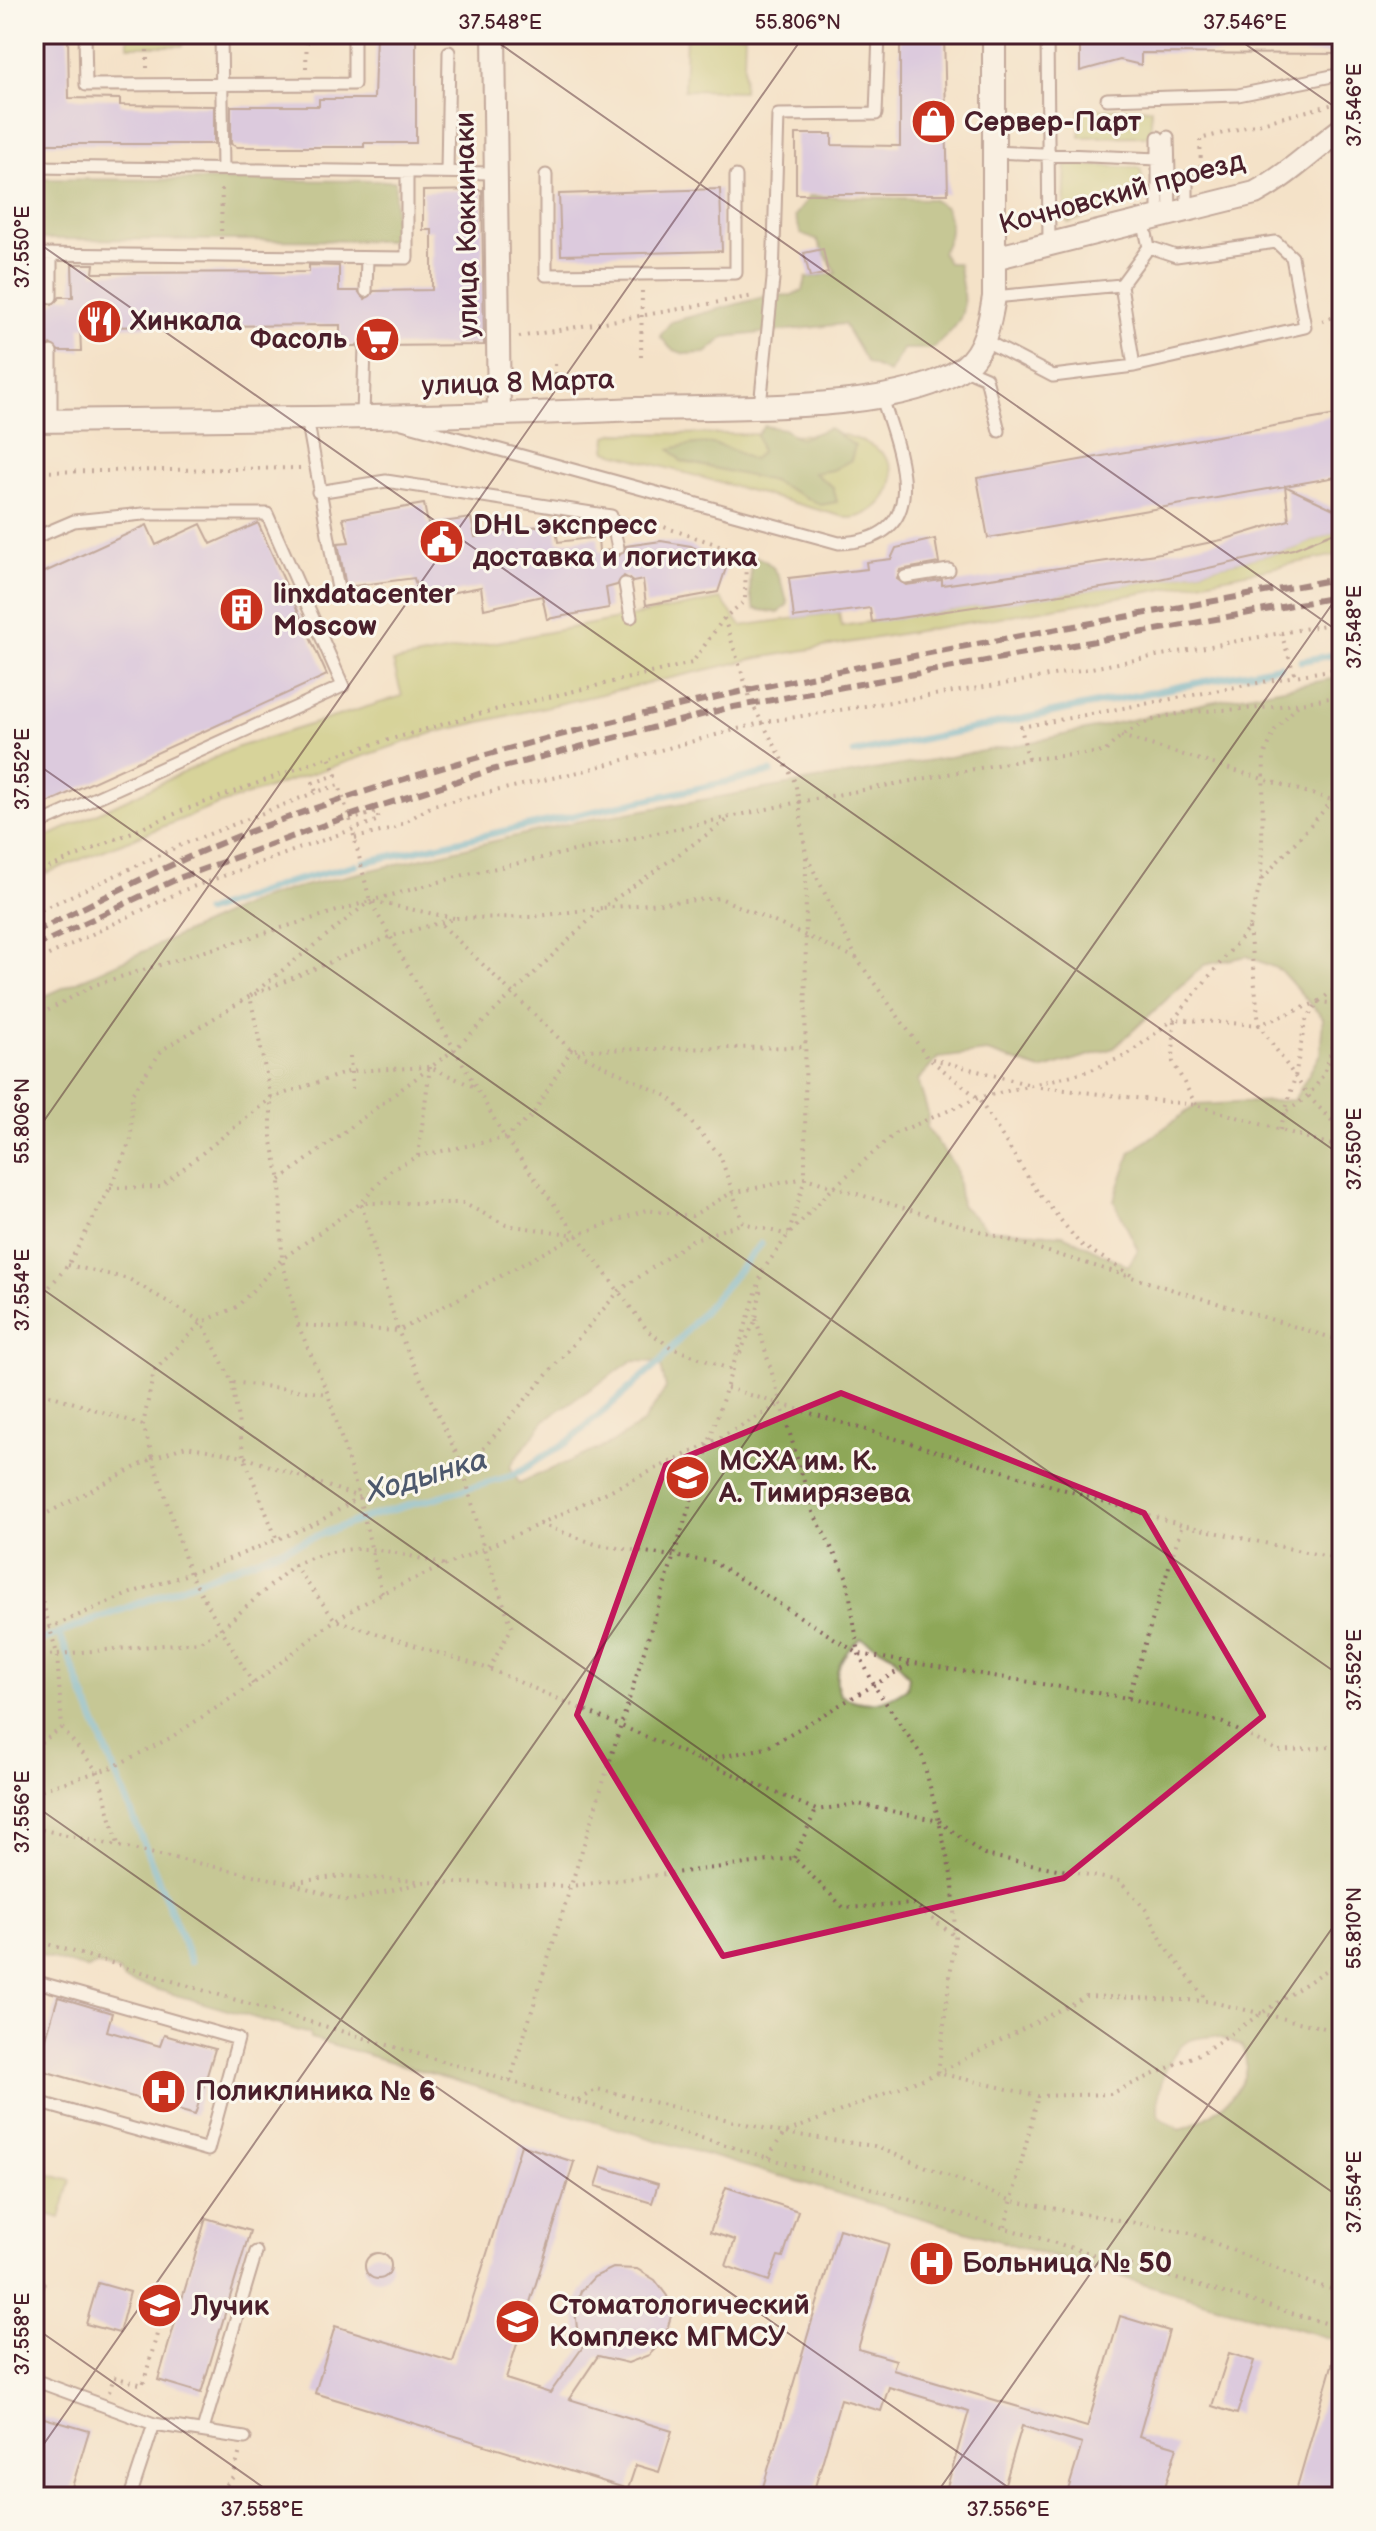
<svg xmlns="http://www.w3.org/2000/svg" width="1376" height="2531" viewBox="0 0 1376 2531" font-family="'Balsamiq Sans',sans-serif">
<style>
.green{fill:#b3c163;stroke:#7e7047;stroke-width:2}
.forest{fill:#8ea759;stroke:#6c6342;stroke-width:2;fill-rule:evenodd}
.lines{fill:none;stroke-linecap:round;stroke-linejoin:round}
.stream{stroke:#51adcf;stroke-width:7}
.building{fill:#beadf6}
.service-casing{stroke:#866362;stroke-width:15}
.minor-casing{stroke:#866362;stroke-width:26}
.path{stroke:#866362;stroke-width:4;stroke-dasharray:2 6;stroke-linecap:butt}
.service{stroke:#fff;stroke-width:11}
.minor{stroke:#fff;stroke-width:22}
.rail{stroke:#4a1f2b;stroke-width:6;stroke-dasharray:12 6;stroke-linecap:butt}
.marked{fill:none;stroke:#c2185b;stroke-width:6;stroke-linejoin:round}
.ticks{fill:none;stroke:#4a1f2b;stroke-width:2;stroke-opacity:0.45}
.labels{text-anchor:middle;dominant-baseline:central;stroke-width:6;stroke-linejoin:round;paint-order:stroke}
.poi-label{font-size:28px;font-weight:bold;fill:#4a1f2b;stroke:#fbf7ec;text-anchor:start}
.street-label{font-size:28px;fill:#4a1f2b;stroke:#fbf7ec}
.water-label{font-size:30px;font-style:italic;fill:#4d586d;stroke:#fbf7ec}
.neatline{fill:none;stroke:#4a1f2b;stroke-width:3}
.ticks-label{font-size:20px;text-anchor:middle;fill:#4a1f2b}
</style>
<rect width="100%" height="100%" fill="#fbf7ec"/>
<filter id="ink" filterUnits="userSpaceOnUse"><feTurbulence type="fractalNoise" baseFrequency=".0125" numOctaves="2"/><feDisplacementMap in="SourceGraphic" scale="16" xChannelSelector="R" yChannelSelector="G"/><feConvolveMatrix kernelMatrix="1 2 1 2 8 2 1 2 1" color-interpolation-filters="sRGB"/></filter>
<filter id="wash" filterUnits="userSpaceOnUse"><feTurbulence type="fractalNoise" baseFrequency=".006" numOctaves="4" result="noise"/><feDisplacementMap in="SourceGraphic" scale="32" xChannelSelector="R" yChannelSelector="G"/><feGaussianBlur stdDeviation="1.8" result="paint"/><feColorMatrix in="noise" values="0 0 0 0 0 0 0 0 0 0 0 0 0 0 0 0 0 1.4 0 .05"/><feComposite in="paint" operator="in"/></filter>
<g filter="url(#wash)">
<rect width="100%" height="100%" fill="#f4e2c8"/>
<!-- green -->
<path class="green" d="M128 34H183V46H128Z
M260 34H315V44H260Z
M686 34H745L743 91 684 90Z
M1151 108V136L1080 137 1079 109Z
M1066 164 1140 168 1147 198 1068 223 1064 214Z
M616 433 844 435C858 439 873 444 884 455 908 481 878 518 848 518L606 451 607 436Z
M1342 529V554L1154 591 753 659 433 733 215 806 34 878V843L235 748 402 696 393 662 721 599 741 626 839 612 841 626 1155 580 1293 549Z
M34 2170 71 2181 60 2218 34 2210Z"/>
<!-- forest -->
<path class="forest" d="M34 179 395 181 394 241 34 239Z
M810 196 932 199 946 208C952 225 952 237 942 252L948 263H958C967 311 969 317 932 349H903L889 373 867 363 844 324 725 337 706 353 685 354 671 349 660 336 671 322 767 296 792 295 803 290 806 278 836 273 817 240 801 234 795 216Z
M764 426 784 429 800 439 829 428 855 446 851 460 833 470 814 473 833 487 837 502 821 505 772 481 681 461 670 449C707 440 718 441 752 460L761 452 757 435Z
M756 557C778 563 782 584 788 604L779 613 755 609 750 594 751 559Z
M1342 677V2342L310 2038V2034L124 1980 118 1971 97 1965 87 1969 34 1954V1001L257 900 291 889 575 822 1023 744 1210 702ZM1247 956 1280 970 1323 1018 1320 1054 1294 1100 1196 1105 1131 1152 1114 1201 1138 1250 1128 1266 1063 1235 987 1229 961 1205 956 1168 927 1128 928 1113 918 1080 939 1058 987 1052 1041 1070 1114 1048 1204 965ZM632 1361 660 1362 666 1388 644 1422 610 1444 519 1483 510 1466 546 1419ZM861 1638 893 1655 909 1677 907 1688C884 1704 867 1708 840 1695 830 1671 843 1653 861 1638ZM1214 2036 1241 2045C1262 2085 1211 2118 1180 2130L1159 2117C1155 2094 1166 2054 1188 2041 1195 2037 1207 2037 1214 2036Z"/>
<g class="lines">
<!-- stream -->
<path class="stream" d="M1301 661 1342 653
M854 753 1280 666
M364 862 771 772
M206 912 286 883 356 865
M59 1633 191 1961
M34 1643 364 1518 512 1476 569 1441 660 1362 761 1244"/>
</g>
<g id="blocks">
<!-- building -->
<path class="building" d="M34 34H68L69 98 120 99V105L214 106V144H34Z
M376 34H416V143H364V147H237L231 144V106H319V99H374Z
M900 34H944L948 194H796V134H832V145L900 146Z
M1080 34H1342V54L1141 53V65L1120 60 1080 71Z
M720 189 722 251 561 255 559 194Z
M482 190 484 345 373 346 364 338 356 346H340V325L80 327 81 351H59L50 344 43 352H34V297H43L52 305 60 297H73L72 264H94L93 273 309 272V265L339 266V291H358L365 299 374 291 432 290V230H423V191Z
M823 249 828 273 810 277 804 253Z
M1342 414V476L988 538 977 478Z
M1285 486 1342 513V529L1293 549 1155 580 872 622 870 608 794 618 789 578 867 569 866 562 891 559 896 548 935 539 939 563 900 570 897 579 906 585 942 580V585L1155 554 1226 539 1289 520Z
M424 504 428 524 471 518 475 537 555 523 558 542 598 537 599 552 610 550 619 556 626 546 661 541 691 546 727 565 718 592 646 605 643 580 633 582 624 576 617 585 606 588 609 608 547 619 542 596 484 609 481 587 419 599 414 578 346 587 338 543 349 542 343 518Z
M258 523 327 675 34 809V577L147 525 156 545 201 524 211 544Z
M58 1997 112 2013 107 2031 160 2046 164 2035 215 2049 195 2115 37 2069Z
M521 2145 574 2162 506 2379 550 2393 585 2344 577 2328 575 2310 581 2291 594 2277 613 2268 637 2269 655 2280 667 2296 671 2316 664 2340 649 2355 628 2363 598 2356 569 2399 672 2431 659 2472 636 2465 628 2489 315 2393 335 2326 453 2362Z
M602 2167 658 2184 652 2203 596 2186Z
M726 2187 798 2211 783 2257 778 2256 769 2281 726 2266 735 2240 710 2232Z
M206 2218 250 2231 201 2393 158 2380Z
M839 2229 889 2244 858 2349 896 2360 893 2370 1087 2427 1120 2316 1169 2331 1139 2436 1177 2447 1162 2497 1121 2486 1118 2497H1066L1082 2444 1022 2426 1001 2497H944L969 2411 889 2387 881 2411 841 2399 812 2497H760Z
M365 2266a13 13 0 1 1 26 0a13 13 0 1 1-26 0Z
M98 2283 130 2292 119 2333 86 2324Z
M1337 2348 1342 2349V2497H1305L1295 2494Z
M1229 2353 1254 2361 1237 2414 1212 2406Z
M34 2415 89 2431 69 2497H34Z"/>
</g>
</g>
<g filter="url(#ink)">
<use href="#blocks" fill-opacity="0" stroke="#866362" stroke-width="2"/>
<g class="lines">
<defs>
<path id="service" d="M85 34 86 85 354 84V34
M221 34 223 169
M1047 34 1049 244
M1107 99 1238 95 1342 74
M1158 137V215
M1168 137 1170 212
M994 152 1158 159
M34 167 496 173
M447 172 449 52
M546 175V275L736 273V176
M1187 177V208
M34 254 407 258V172
M1121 285 1149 247
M366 291 367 258
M51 297V254
M984 340 1053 376 1134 366 1121 285 994 297
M51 352V421
M1134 366 1305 327 1292 257 1276 242 1176 256 1149 247 1143 220
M963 368 986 378 999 431
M760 406 773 279 778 115 876 114 879 34
M363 417 365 346
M307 418 338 589
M402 423 839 543C936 539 900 454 881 395
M318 492 386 481 611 516 618 548
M34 538 74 521 143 514H267L343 686 34 826
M905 577 949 570
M625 584 631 617
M34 1981 238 2039 208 2150 34 2101
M34 2283 38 2284 34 2300
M34 2380 154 2424
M203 2430 256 2252
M130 2497 154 2424 245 2438"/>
<path id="minor" d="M494 34 499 414
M994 258 1255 193C1287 176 1312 151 1342 129
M34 421C235 419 436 418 637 409 719 406 898 415 964 367 985 351 990 321 994 297V34"/>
</defs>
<!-- service casing -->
<use href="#service" class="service-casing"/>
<!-- minor casing -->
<use href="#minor" class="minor-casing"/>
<!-- path -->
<path class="path" d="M147 34V68
M1075 46V34
M306 68 307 34
M1201 166 1200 139 1338 103
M221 239 222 184
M1322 321 1342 314
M519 337 754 296
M641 357 642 291
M555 364 556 386
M34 472 300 468
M724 618 752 704 795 782 799 802 1028 759 1105 752C1143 706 1207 712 1261 708 1288 706 1315 700 1342 696
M1281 633 1342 622
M1121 736 1342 803
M1028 759 1021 727 1295 676
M355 838 393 829 434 805 583 771 764 722 1010 683 1281 633 1295 676 1342 668
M34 874 184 810 329 757
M1262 879 1333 800 1342 776
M34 913 179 846 316 792
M454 918 370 901 505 1138 648 1331 672 1348 732 1370
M442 925 571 1050 805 1047
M1249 928 1259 1025 1310 1098 1342 1131
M34 962 184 890 379 820 377 812 350 820 339 785 316 792 313 783 336 775 329 757 482 713 692 663 724 618 745 601 746 554 664 527 626 519
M34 1018 94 985 370 901 352 828
M350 1056 352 1089
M932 1059 1031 1085
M1040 1087 1196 1105 1342 1148
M1196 1105 1173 1062 1174 1019 1259 1025 1318 1002 1342 1004
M1287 1111C1332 1084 1332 1051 1337 1003
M1280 1130 1295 1077 1305 1022 1318 1002 1342 984
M418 1156 430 1067
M280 1180 455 1049 602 908 720 898 856 958
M110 1188 160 1187 271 1098 351 1071 430 1067 472 1086
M789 1233 805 1178 806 856
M68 1265 129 1279 202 1322 232 1382 328 1394
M34 1305 68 1265 110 1188 131 1139 132 1094 162 1050 250 996 389 937 457 918 531 917 602 908 729 819
M756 1319 813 1512 847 1578 859 1654 875 1687 922 1756 939 1821 953 1884 955 1936 938 2073 1038 2096 1110 2094 1203 2052 1342 1960
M298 1325 398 1331 575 1236
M740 1353 756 1319 761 1286
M232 1382 244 1457 277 1540
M727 1388 1182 1525 1342 1560
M34 1390 143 1425
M34 1520 153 1458 143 1425 154 1371 202 1322 237 1307 282 1259 361 1203 391 1170 418 1156 505 1138 532 1116 571 1050 669 1097 720 1155 743 1223 788 1235
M540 1524 598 1545 713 1562 859 1654 1128 1698 1223 1723 1279 1751 1342 1746
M294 1565C354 1538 385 1550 446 1565
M34 1571 57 1654 62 1728 34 1747
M382 1593 359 1497 328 1394 298 1325 282 1259 280 1180 271 1137V1098L250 996 370 901 464 875 799 802 806 855 857 959 927 1057 978 1098 1034 1187 1080 1244 1136 1278
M34 1634 131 1593 212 1566 317 1523 359 1497 462 1465 482 1450 619 1291 692 1240 743 1223
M34 1656 200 1642 222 1628 294 1565 335 1620 489 1669 816 1810 858 1804 939 1821 984 1855 1120 1881 1147 1911 1164 1945 1207 2001
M489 1669 512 1627 484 1549 462 1465 398 1331 361 1203H463L506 1225 577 1235 646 1210 692 1216 731 1193 805 1178 1342 1341
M253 1684 190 1574 153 1458 186 1446 244 1457 359 1497
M1128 1698 1182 1525
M62 1728 98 1772 119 1848
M699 1761 766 1748 910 1664
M34 1792 113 1767 170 1738 253 1684 335 1620 382 1593 540 1524 710 1443 781 1404
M34 1828 290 1883 349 1901 424 1882 571 1886 794 1858 844 1908 913 1904 955 1936
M794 1858 816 1810
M295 1882 342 1876 417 1881
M34 1940 1342 2328
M510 2081 763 1270 788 1235 834 1187 896 1133 978 1098 1089 1071 1127 1055 1174 1019 1249 928 1261 881 1264 756 1275 730 1301 702
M578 2100 597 2089 784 2133 874 2146 1012 2201 1191 2233 1313 2284 1342 2292
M768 2157 784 2133 938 2073 1086 1996 1207 2001 1342 2032
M1005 2227 1038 2096
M109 2392 114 2377 143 2385 168 2294 182 2298
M149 2489 159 2497
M216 2497 233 2477 240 2451"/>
<!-- service -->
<use href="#service" class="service"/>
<!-- minor -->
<use href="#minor" class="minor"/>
<!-- rail -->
<path class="rail" d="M34 932C112 894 189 853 270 824 617 699 981 644 1342 578
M34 947 179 878 349 816 488 771 728 708 1342 596"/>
</g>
</g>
<!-- marked area -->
<path d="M0 0H1376V2531H0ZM841 1393 1144 1513 1263 1716 1064 1878 723 1956 577 1715 666 1465Z" fill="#f4e2c8" fill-opacity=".55" fill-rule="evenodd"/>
<path class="marked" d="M841 1393 1144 1513 1263 1716 1064 1878 723 1956 577 1715 666 1465Z"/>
<!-- ticks -->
<path class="ticks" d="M486 34 1342 634M1231 34 1342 112M34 240 1342 1156M34 762 1342 1677M34 1135 805 34M34 1283 1342 2199M34 1805 1022 2497M34 2327 277 2497M34 2458 1342 590M934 2497 1342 1914"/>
<!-- icons -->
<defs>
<symbol id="shop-disc" viewBox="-11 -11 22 22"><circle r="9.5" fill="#c8321e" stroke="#fbf7ec"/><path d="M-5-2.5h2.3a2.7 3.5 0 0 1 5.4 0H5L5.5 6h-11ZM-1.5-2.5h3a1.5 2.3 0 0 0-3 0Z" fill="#fff"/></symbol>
<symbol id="restaurant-disc" viewBox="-11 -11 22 22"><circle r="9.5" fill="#c8321e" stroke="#fbf7ec"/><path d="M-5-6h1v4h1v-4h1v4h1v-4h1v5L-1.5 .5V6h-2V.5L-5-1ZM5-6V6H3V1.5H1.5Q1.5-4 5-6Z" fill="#fff"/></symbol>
<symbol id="supermarket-disc" viewBox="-11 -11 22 22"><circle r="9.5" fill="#c8321e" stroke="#fbf7ec"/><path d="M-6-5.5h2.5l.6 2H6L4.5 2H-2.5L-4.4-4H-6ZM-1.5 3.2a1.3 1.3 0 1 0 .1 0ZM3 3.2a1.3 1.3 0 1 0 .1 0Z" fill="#fff"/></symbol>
<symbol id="civic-disc" viewBox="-11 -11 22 22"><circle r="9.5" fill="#c8321e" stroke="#fbf7ec"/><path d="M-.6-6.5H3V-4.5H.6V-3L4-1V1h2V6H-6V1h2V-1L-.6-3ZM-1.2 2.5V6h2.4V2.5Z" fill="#fff"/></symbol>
<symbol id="building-disc" viewBox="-11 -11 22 22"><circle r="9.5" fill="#c8321e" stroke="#fbf7ec"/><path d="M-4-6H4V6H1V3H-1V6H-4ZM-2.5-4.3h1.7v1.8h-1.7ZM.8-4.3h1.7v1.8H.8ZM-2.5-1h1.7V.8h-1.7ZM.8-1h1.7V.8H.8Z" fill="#fff"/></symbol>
<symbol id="university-disc" viewBox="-11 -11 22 22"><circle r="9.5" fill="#c8321e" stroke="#fbf7ec"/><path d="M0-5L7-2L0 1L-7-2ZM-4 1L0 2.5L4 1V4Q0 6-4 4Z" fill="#fff"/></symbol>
<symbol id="hospital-disc" viewBox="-11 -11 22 22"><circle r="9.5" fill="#c8321e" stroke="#fbf7ec"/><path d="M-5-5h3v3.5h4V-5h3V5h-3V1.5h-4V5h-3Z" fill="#fff"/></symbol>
<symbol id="school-disc" viewBox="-11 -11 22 22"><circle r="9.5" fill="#c8321e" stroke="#fbf7ec"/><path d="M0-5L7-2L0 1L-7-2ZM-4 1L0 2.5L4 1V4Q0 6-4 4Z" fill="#fff"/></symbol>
</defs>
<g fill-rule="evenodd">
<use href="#shop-disc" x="908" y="96" width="51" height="51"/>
<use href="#restaurant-disc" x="74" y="296" width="51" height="51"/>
<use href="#supermarket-disc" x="352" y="314" width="51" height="51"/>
<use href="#civic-disc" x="416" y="516" width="51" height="51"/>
<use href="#building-disc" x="216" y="584" width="51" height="51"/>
<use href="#university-disc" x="662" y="1452" width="51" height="51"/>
<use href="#hospital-disc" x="138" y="2066" width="51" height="51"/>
<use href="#hospital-disc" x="906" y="2238" width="51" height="51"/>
<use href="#school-disc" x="134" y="2280" width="51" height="51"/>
<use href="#university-disc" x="492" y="2296" width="51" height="51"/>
</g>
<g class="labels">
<!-- poi labels -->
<g class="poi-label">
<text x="964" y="122">Сервер-Парт</text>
<text x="130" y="321">Хинкала</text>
<text x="347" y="339" text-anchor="end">Фасоль</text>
<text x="473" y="525">DHL экспресс<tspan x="473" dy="32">доставка и логистика</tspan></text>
<text x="273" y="594">linxdatacenter<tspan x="273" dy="32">Moscow</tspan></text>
<text x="719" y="1461">МСХА им. К.<tspan x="719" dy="32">А. Тимирязева</tspan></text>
<text x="195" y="2091">Поликлиника № 6</text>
<text x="962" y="2263">Больница № 50</text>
<text x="549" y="2305">Стоматологический<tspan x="549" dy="32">Комплекс МГМСУ</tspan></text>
<text x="191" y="2306">Лучик</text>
</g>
<!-- street labels -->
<g class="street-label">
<text transform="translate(1122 193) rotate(-15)">Кочновский проезд</text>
<text transform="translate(467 225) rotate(-91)">улица Коккинаки</text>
<text transform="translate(518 383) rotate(-2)">улица 8 Марта</text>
</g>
<!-- water labels -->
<g class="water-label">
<text transform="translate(427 1476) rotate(-16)">Ходынка</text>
</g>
</g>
<!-- margin -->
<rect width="1376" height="2531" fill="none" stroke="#fbf7ec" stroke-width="88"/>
<rect x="44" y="44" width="1288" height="2443" class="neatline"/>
<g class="ticks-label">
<text x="500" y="29">37.548°E</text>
<text x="798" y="29">55.806°N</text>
<text x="1245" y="29">37.546°E</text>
<text transform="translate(1354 105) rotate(-90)" y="7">37.546°E</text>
<text transform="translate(22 247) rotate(-90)" y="7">37.550°E</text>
<text transform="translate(1354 627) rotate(-90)" y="7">37.548°E</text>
<text transform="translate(22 769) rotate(-90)" y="7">37.552°E</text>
<text transform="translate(22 1121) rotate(-90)" y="7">55.806°N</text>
<text transform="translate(1354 1149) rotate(-90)" y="7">37.550°E</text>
<text transform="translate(22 1290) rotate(-90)" y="7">37.554°E</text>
<text transform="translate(1354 1670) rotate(-90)" y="7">37.552°E</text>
<text transform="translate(22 1812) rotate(-90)" y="7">37.556°E</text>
<text transform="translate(1354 1928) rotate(-90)" y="7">55.810°N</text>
<text transform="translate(1354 2192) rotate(-90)" y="7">37.554°E</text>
<text transform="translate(22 2334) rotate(-90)" y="7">37.558°E</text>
<text x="262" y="2516">37.558°E</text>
<text x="1008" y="2516">37.556°E</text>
</g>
</svg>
